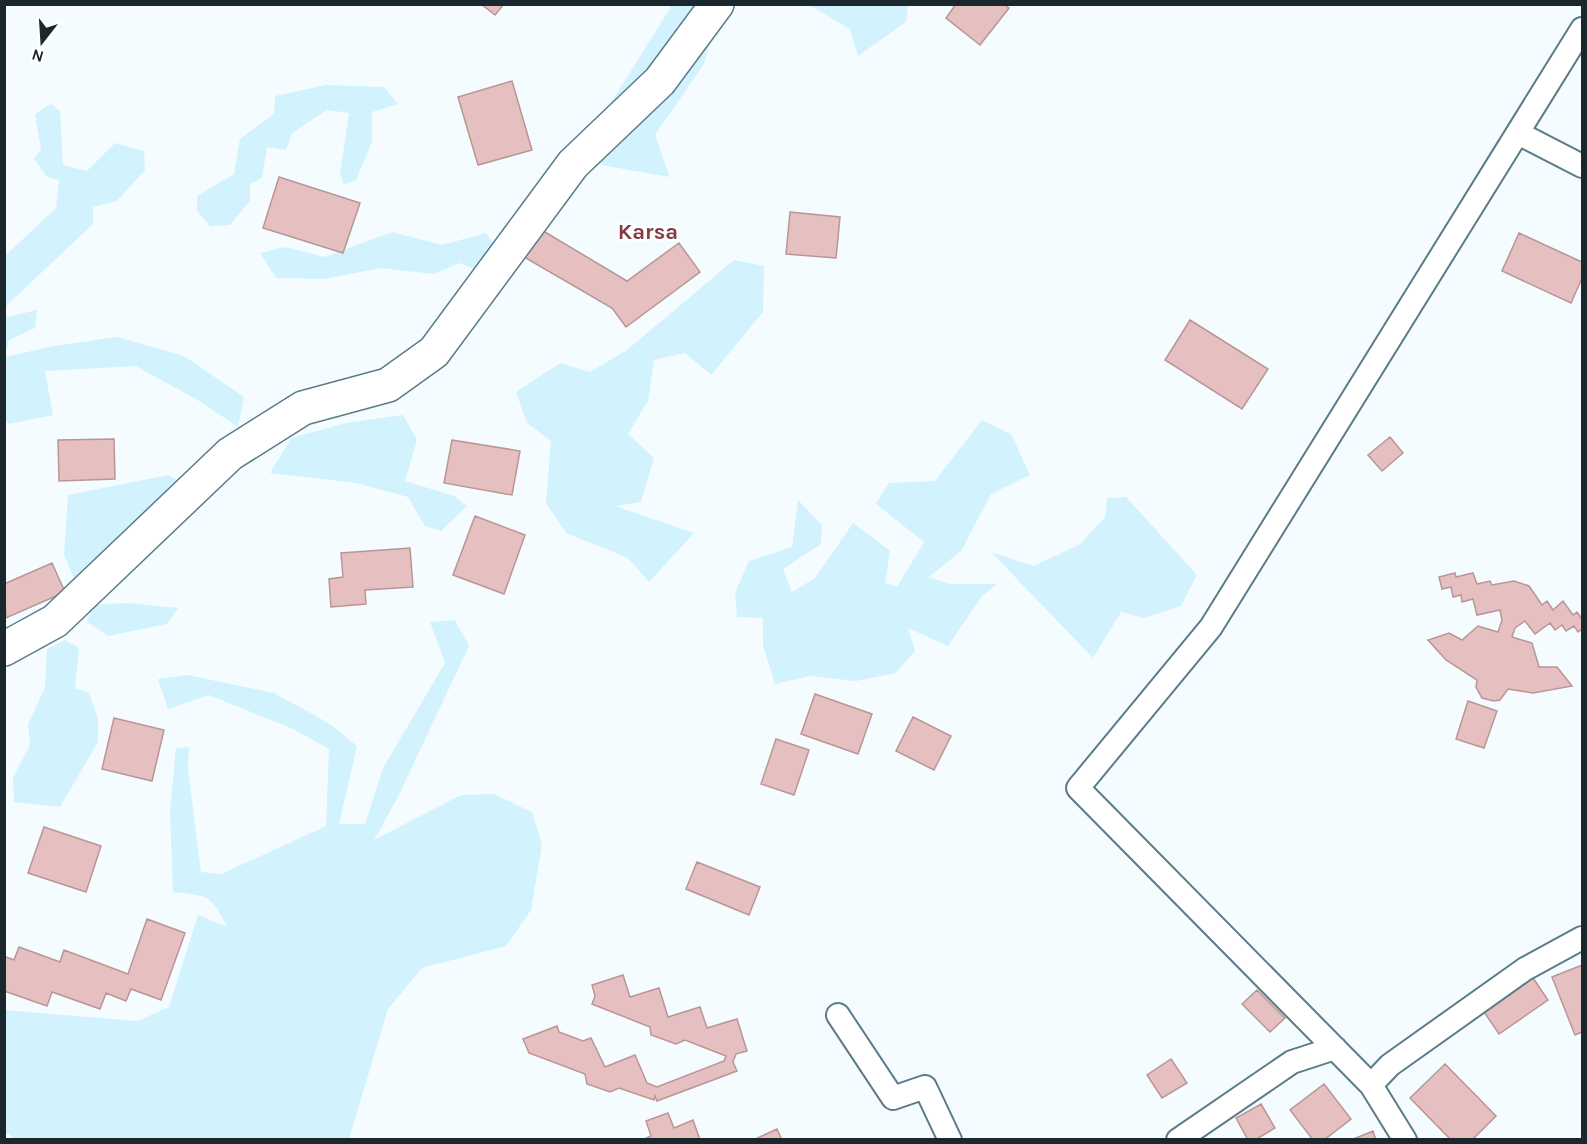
<svg xmlns="http://www.w3.org/2000/svg" width="1587" height="1144" viewBox="0 0 1587 1144" font-family="Karla,sans-serif">
<style>
.green{fill:#d2f2fe}
.building{fill:#e6c0c1;stroke:#ba9596;stroke-width:1.5}
.lines{fill:none;stroke-linecap:round;stroke-linejoin:round}
.street-casing{stroke:#5a7c89;stroke-width:26}
.secondary-casing{stroke:#5a7c89;stroke-width:36}
.street{stroke:#fff;stroke-width:22}
.secondary{stroke:#fff;stroke-width:33}
.labels{text-anchor:middle;dominant-baseline:central;stroke-width:5;stroke-linejoin:round;paint-order:stroke}
.quarter-label{font-size:22px;font-weight:bold;fill:#833a41;stroke:#fff}
</style>
<rect width="100%" height="100%" fill="#f5fcff"/>
<!-- green -->
<path class="green" d="M672 5H721L704 64 655 135 670 177 601 165 597 125Z
M809 5 908 4V5L906 22 858 56 850 29Z
M326 85 384 87 398 104 372 112V142L356 180 344 184 340 174 349 113 327 110 292 133 286 150 267 147 262 178 250 184V201L230 225 210 226 197 211V196L234 174 240 139 274 114 275 96Z
M51 104 60 111 63 165 87 171 115 143 144 151 145 170 117 201 93 207V224L5 307V256L56 208 59 180 47 177 34 159 41 149 35 114Z
M392 232 442 245 486 233 493 243 474 269 460 263 433 274 381 268 324 279 276 278 260 253 285 247 325 257Z
M734 260 764 266 763 312 711 375 685 353 654 360 648 401 628 434 654 458 641 502 615 506 694 533 649 582 628 558 566 533 546 503 551 441 527 423 516 392 560 363 590 372 627 350Z
M37 310 35 328 9 340 5 356V315L7 317Z
M117 337 184 356 244 397 238 427 201 402 136 366 45 371 53 415 9 424 5 419V357L54 346Z
M403 415 417 440 405 481 454 496 467 506 441 531 425 526 408 497 356 483 270 473 291 438 346 423Z
M982 420 1011 434 1030 475 991 494 961 551 929 577 950 584H997L982 596 948 646 908 628 915 651 896 673 856 681 810 676 775 684 763 645V618L737 617 735 593 749 561 792 547 798 500 822 525 821 544 783 569 792 592 815 578 853 523 890 551 885 583 897 587 924 542 876 504 889 483 935 481Z
M168 475 186 485 75 581 64 555 68 495Z
M1126 497 1197 575 1181 606 1144 618 1121 612 1093 658 991 552 1034 566 1080 544 1106 516 1107 498Z
M127 603 178 608 167 624 108 636 87 622 92 605Z
M455 620 469 646 398 797 374 840 461 795 494 794 532 812 542 845 531 910 506 946 422 968 388 1009 349 1139 14 1140 10 1134H5V1010L137 1021 169 1007 198 915 227 927C212 896 208 895 173 892L170 811 176 748 189 747 188 769 201 872 221 874 326 826 329 749 293 729 209 695 168 709 158 679 187 675 274 693 330 724 357 746 339 824H365L383 768 445 663 430 622Z
M65 640 79 648 75 688 89 693 98 719V742L60 807 14 802 13 778 30 745 28 724 45 688 47 649Z"/>
<!-- building -->
<path class="building" d="M481 4H504L495 15Z
M956 4H1004L1009 8 980 45 946 18Z
M512 81 532 150 478 165 458 97Z
M279 177 360 203 343 253 263 228Z
M790 212 840 217 836 258 786 254Z
M540 229 627 281 679 243 700 272 626 327 612 308 524 257Z
M1519 233 1582 262V278L1571 303 1502 271Z
M1190 320 1268 369 1242 409 1165 360Z
M1390 437 1403 453 1382 471 1368 455Z
M114 439 115 479 59 481 58 440Z
M452 440 520 451 512 495 444 483Z
M475 516 525 535 504 594 453 575Z
M410 548 413 587 365 590 366 604 331 607 329 579 343 577 341 553Z
M52 563 65 592 6 618 4 584Z
M1455 573 1456 577 1473 573 1477 584 1490 581 1492 585 1514 581 1529 586 1542 605 1547 601 1553 610 1563 601 1573 615 1577 612 1582 619V629L1578 632 1574 626 1566 631 1562 625 1555 630 1550 623 1535 634 1525 621 1515 628 1512 637 1532 643 1539 667H1557L1572 686 1533 693 1508 689 1500 700 1494 701 1482 698 1476 687 1477 680 1446 660 1428 640 1449 633 1462 640 1478 626 1498 632 1502 620 1500 610 1477 615 1473 599 1462 602 1461 595 1453 597 1451 587 1442 589 1439 577Z
M815 694 872 714 858 754 801 734Z
M1468 701 1497 711 1484 748 1456 739Z
M913 717 951 736 934 770 896 751Z
M114 718 164 730 152 781 102 769Z
M776 739 809 750 794 795 761 784Z
M44 827 101 846 86 892 28 873Z
M697 862 760 887 749 915 686 889Z
M147 919 185 933 161 1000 131 989 126 1001 106 993 100 1009 52 992 47 1006 4 991V956L14 960 19 947 60 962 64 950 128 974Z
M1582 965V1032L1575 1035 1552 977Z
M1529 972 1548 1000 1499 1034 1480 1006Z
M623 975 630 997 659 988 668 1017 700 1007 707 1028 737 1019 747 1051 736 1054 733 1062 737 1071 657 1101 655 1096 654 1100 619 1088 610 1092 587 1084 585 1074 529 1053 523 1039 557 1026 559 1032 583 1041 591 1038 605 1067 635 1055 647 1083 657 1087 724 1061 726 1056 685 1040 676 1044 651 1035 650 1027 592 1004 595 996 592 985Z
M1257 990 1285 1018 1270 1032 1242 1004Z
M1171 1059 1187 1083 1162 1098 1147 1075Z
M1445 1064 1496 1116 1472 1140H1451L1410 1098Z
M1324 1084 1351 1119 1324 1140H1313L1290 1110Z
M1261 1104 1275 1128 1255 1140H1248L1236 1118Z
M668 1113 674 1128 693 1120 700 1140H642L651 1136 646 1121Z
M777 1129 782 1140H753Z
M1373 1131 1376 1140H1351Z"/>
<g class="lines">
<defs>
<path id="street" d="M1518 133 1582 166
M838 1015 893 1098 925 1087 950 1140
M1371 1085 1390 1065 1525 969 1582 938
M1178 1140 1292 1062 1335 1048
M1405 1140 1371 1085 1078 788 1211 627 1582 29"/>
<path id="secondary" d="M4 649 55 621 230 454 303 408 388 385 434 352 573 164 660 81 717 4"/>
</defs>
<!-- street casing -->
<use href="#street" class="street-casing"/>
<!-- secondary casing -->
<use href="#secondary" class="secondary-casing"/>
<!-- street -->
<use href="#street" class="street"/>
<!-- secondary -->
<use href="#secondary" class="secondary"/>
</g>
<g class="labels">
<!-- quarter labels -->
<g class="quarter-label">
<text x="648" y="232">Karsa</text>
</g>
</g>
<!-- border -->
<rect width="1587" height="1144" fill="none" stroke="#1a282d" stroke-width="12"/>
<!-- north arrow -->
<g transform="translate(42 42) rotate(197)" stroke="#ffffff" stroke-width="4.5" paint-order="stroke">
<path d="M0-4.5L10 22L0 15L-10 22Z" fill="#1a282d"/>
<text y="-9" font-size="16" font-weight="bold" text-anchor="middle" fill="#1a282d">N</text>
</g>
</svg>
